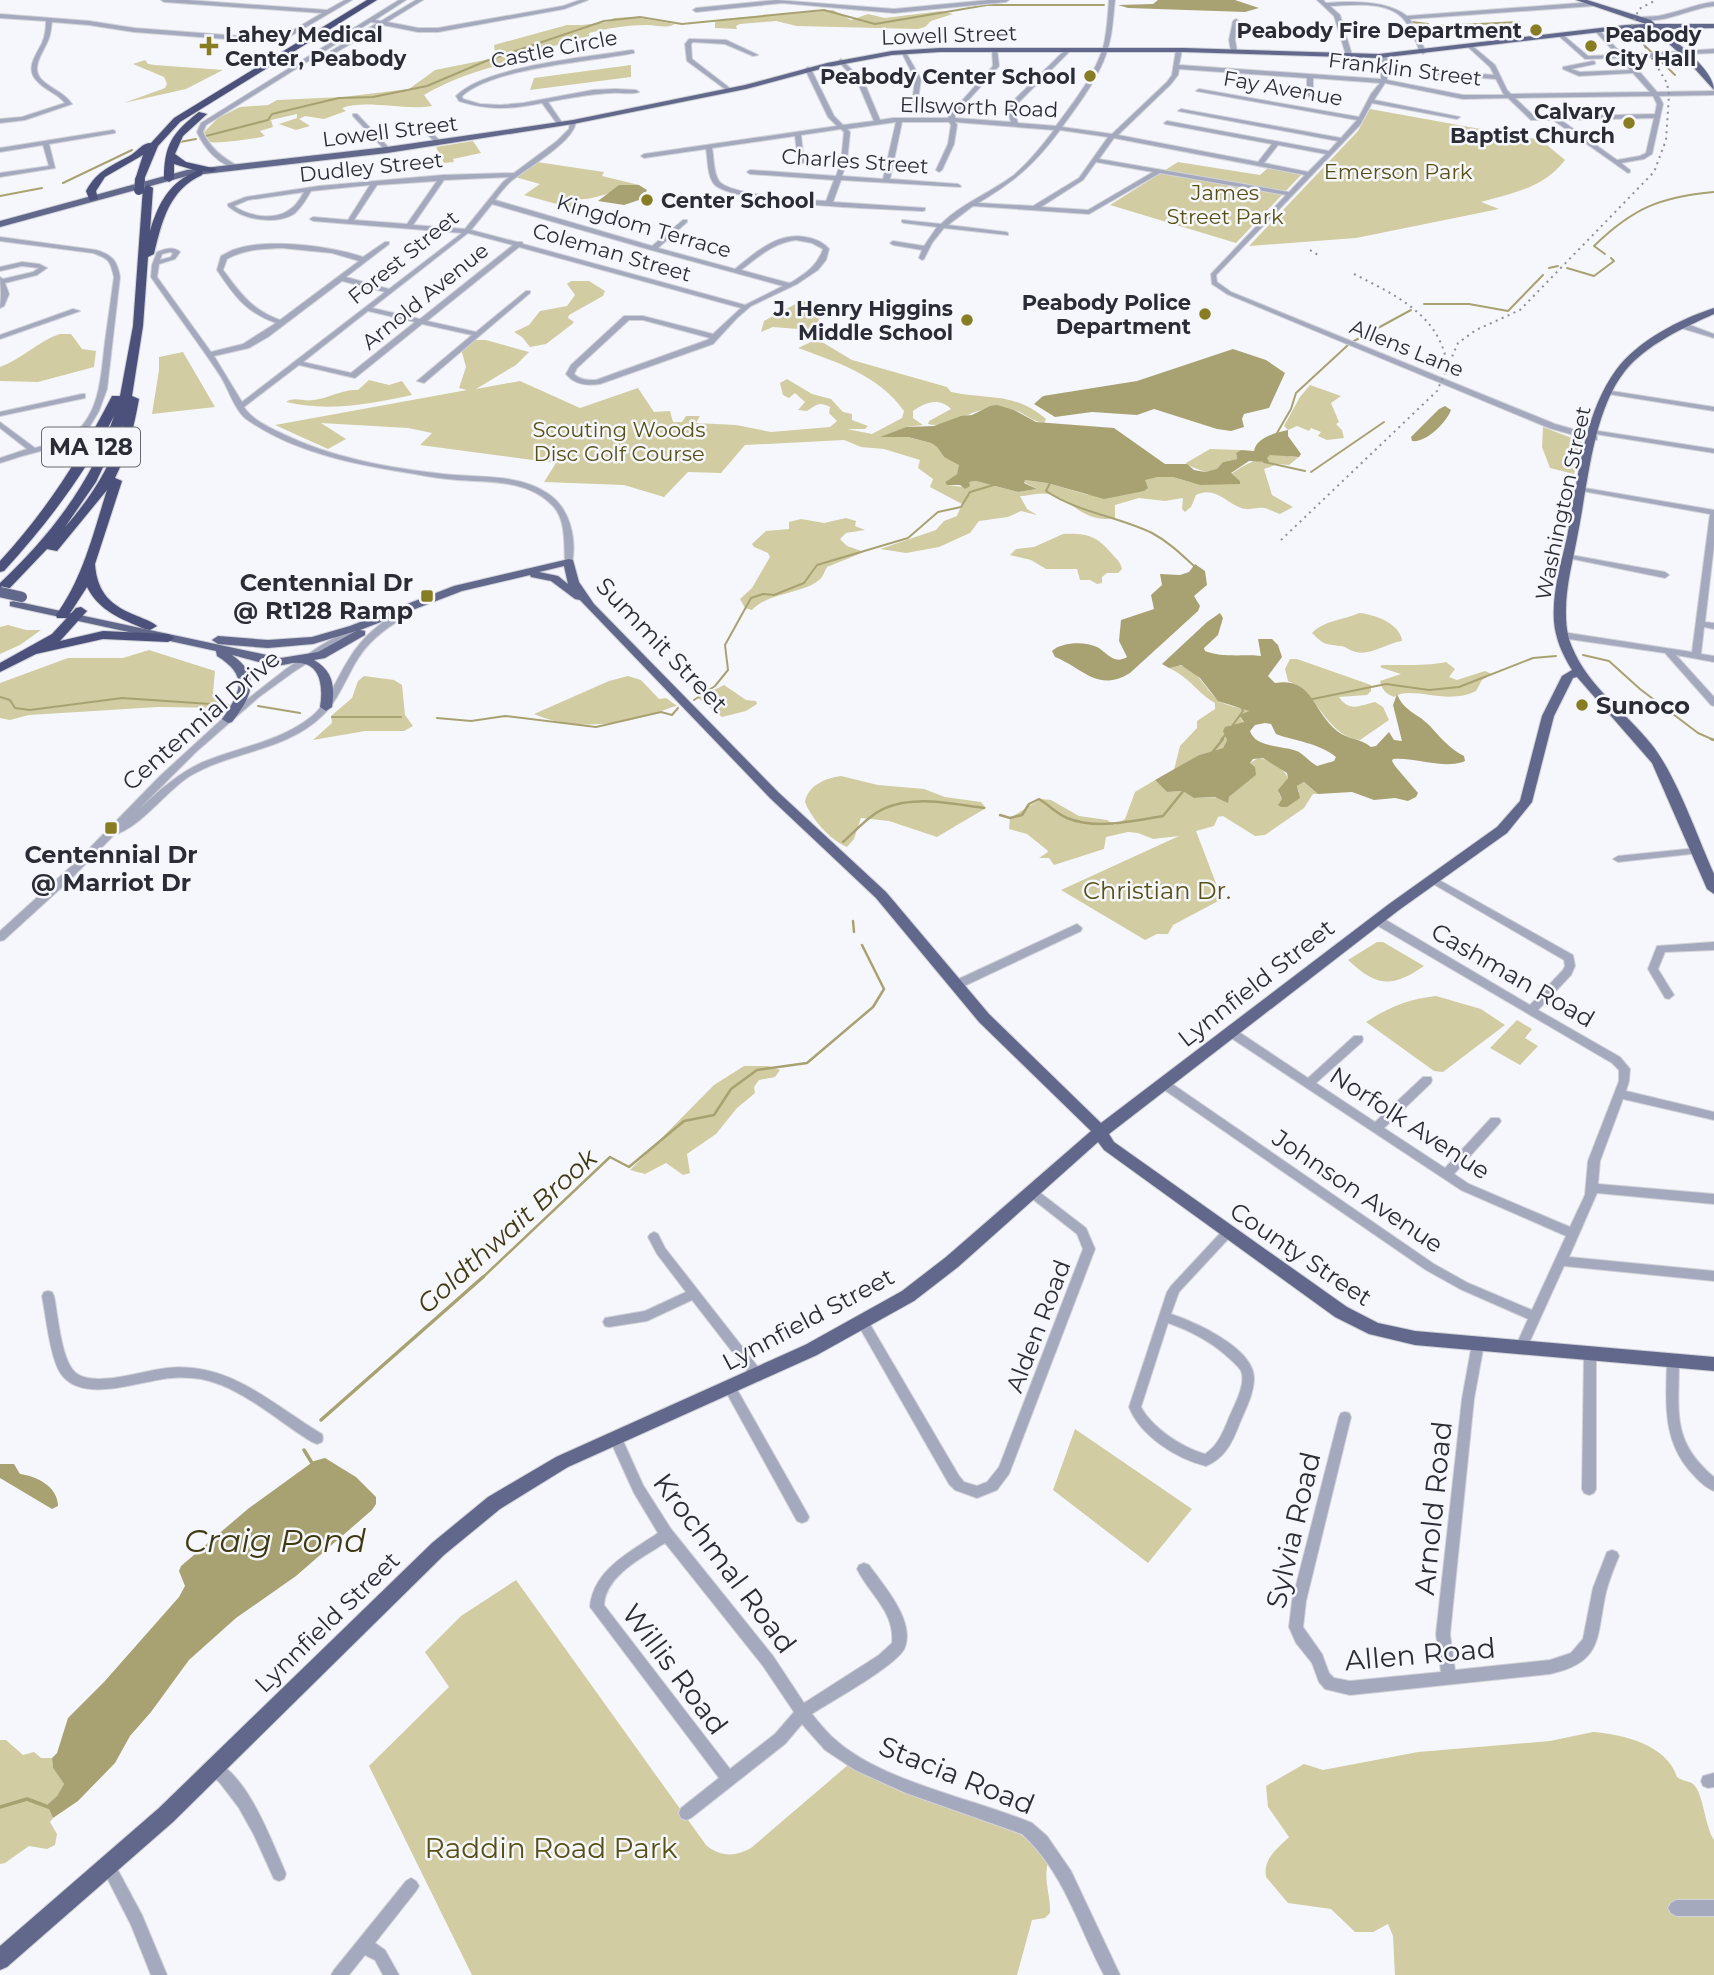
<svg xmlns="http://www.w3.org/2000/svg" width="1714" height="1975" viewBox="0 0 1714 1975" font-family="Montserrat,sans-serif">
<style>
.green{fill:#d1cca2}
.water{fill:#a8a272;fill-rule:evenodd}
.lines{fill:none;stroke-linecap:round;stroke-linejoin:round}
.stream-far2{stroke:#a8a272;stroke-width:2}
.stream-far1{stroke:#a8a272;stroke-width:2.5}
.stream{stroke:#a8a272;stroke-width:3.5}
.minor-casing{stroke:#d1d3d8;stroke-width:2}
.major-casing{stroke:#d1d3d8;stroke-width:2}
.highway-casing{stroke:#d1d3d8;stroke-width:2}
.minor{fill:#a5a9be;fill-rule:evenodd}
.major{fill:#62688c;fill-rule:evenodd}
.highway{fill:#4b517a;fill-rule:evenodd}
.rail{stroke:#8e8f96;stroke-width:2;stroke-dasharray:2 4.5;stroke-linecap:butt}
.major-bridge-casing{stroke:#d1d3d8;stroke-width:12;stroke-linecap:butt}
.highway-bridge-casing{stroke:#d1d3d8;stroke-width:10;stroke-linecap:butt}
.major-bridge{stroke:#62688c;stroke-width:10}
.highway-bridge{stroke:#4b517a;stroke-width:10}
.poi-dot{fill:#887d23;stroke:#f6f7fc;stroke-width:2.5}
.labels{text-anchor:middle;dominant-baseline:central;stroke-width:5;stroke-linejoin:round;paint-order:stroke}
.far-poi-label{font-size:21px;font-weight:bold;fill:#2b2d36;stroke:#f6f7fc;text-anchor:end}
.far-street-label{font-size:21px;fill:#2b2d36;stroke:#f6f7fc}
.far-park-label{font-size:21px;fill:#575015;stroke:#f6f7fc}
.shield{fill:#f6f7fc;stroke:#686a71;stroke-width:2}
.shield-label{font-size:23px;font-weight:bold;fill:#2b2d36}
.poi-label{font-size:24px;font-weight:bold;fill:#2b2d36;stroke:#f6f7fc;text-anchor:end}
.street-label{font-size:24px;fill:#2b2d36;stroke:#f6f7fc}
.park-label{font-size:24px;fill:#575015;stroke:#f6f7fc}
.water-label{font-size:26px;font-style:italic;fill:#3f3911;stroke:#f6f7fc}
.near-street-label{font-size:28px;fill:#2b2d36;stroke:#f6f7fc}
.near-park-label{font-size:28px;fill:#575015;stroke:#f6f7fc}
.near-water-label{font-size:32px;font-style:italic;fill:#3f3911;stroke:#f6f7fc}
</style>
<rect width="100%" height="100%" fill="#f6f7fc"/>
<!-- green -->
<path class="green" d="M833 10 851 20 868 14 885 18 941 11 953 14 931 21 925 27 918 29 797 26 776 21 740 24 736 26 737 29 715 28V22L722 19Z
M633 17 675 24C666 29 657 25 647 25 628 25 608 28 589 33V36L580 41 505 55 508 57 525 54 530 56C517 63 506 63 492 67 468 74 446 82 424 95L432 106C405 111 366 99 342 108L346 111 324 119 305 116 299 119 310 126 296 130 279 124 297 118V114L271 120 273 127 260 131 265 136C256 139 216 144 210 142L204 132 218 118 240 107 268 105 277 100 343 97 409 89 435 70 500 57 495 53 494 45 567 25H582L607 22 614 18Z
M145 60 148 64 155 65 223 70 186 89 124 103 165 88 167 84 164 77 133 64Z
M631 65V77L530 90 534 78Z
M1370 109 1541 140 1565 160C1544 188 1513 193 1481 202L1499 209 1356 238 1249 246 1358 131Z
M473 141 481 153 453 159 454 162 444 163 436 147Z
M537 162 604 172 602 176 639 185H619L612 192C605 195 588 200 579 199L571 208 524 195 540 184 515 177Z
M1178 162 1260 175 1268 168 1301 175 1236 243 1110 205Z
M571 281H589L605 291 603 296 569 315 568 318 574 322 571 325 546 344 530 347 522 337 514 332 529 325 540 311 567 306 575 295 567 284Z
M801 301 828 306 831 315 819 319 815 328 811 330 773 327 761 332 764 321Z
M60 334H71L82 349 96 351 94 367 38 382 0 381V367C22 359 38 341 60 334Z
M475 340H486L529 352 516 365 476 389 520 381 580 408 638 388 654 412 670 411 673 422H682L686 416H700L696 423 736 425 771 432 830 427 837 421 829 413 830 407C818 401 817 405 807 411L798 410 805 402 795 393 789 398 783 395 780 383 787 379 812 394 831 399 843 412 852 414V420L868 426 865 429H847L872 434 902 418 904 411C879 375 836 362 798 348L813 341 822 342 852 360 947 387 951 392C989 400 1015 392 1046 419L1044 423C1032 422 1025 413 1014 410 1007 408 993 408 986 409 968 412 946 429 928 424L929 421 951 409C940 397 925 402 913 411V418L923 425 906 427 881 437H908L931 443 937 447 944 457 960 464 957 474 945 482 948 485 964 487 969 482 976 481 1018 492 1037 489 1022 481 1025 480 1047 483 1088 495 1144 491 1145 479 1166 475 1200 485 1224 482 1228 484 1240 481 1231 474C1244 465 1256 459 1271 455 1280 453 1290 458 1299 457L1289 465 1278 464 1264 469 1272 495 1293 507 1280 514C1274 512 1269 509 1264 508 1256 507 1249 511 1241 508 1225 502 1215 486 1196 495L1191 507 1185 512 1182 509 1183 498 1165 501 1139 498 1115 505V518C1085 524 1074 501 1048 494 1038 492 1029 496 1020 496L1027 509 1037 515 1021 511 1008 517 979 521 970 533 939 547 906 553 880 549 936 530 944 521 957 516 962 504 930 487 933 479 918 468 920 460 884 449 861 447 844 440 745 445 721 473 688 472 664 497 624 485 544 482 556 463 420 445 432 433 408 428 321 423 346 439 328 449 275 425 467 390 459 388 466 367 461 349 466 343Z
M183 352 215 407 152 414 159 370V357Z
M369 380 389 385 402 381 412 395C372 404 327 412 286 402 294 396 304 402 314 400 329 398 343 389 358 390Z
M1310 385 1341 396 1331 403 1339 422 1336 424 1342 430 1344 438 1327 440 1318 436 1321 432 1311 428 1309 431 1297 426 1288 430 1284 426 1300 397Z
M1543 427 1582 442 1574 474 1550 468 1542 447Z
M1210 449 1241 450 1236 453 1237 459 1223 462 1217 470 1205 472 1187 465 1186 463Z
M846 518 856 521 855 526 865 530 846 533 840 539 847 546 864 552 827 567C825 570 824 574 822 577 808 594 767 592 752 610L745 608 740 599 752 588 770 557 768 553 754 547 752 544 766 531 789 529V522L801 519 824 523Z
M1063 534C1088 533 1097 536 1113 555 1118 561 1120 561 1122 569L1118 573H1107L1102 577V583L1097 584 1090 580H1080L1077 569H1046L1031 560 1010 555 1016 549 1034 547Z
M1359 613C1374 614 1401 624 1402 641 1388 643 1369 656 1356 652 1350 651 1346 646 1340 646 1325 644 1324 645 1312 633 1324 620 1345 620 1359 613Z
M8 625 26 630H41L20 645 0 654V627Z
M149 650 215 671 213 693 231 706 230 708 158 707 29 715 10 720 0 718V683L68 658H123Z
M1290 659H1297L1371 685V691L1367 695 1339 697C1350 713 1360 705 1375 702L1383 707 1389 720 1360 740C1324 735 1319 692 1288 681L1285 669Z
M1446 662 1455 669 1449 677 1457 680 1485 671 1492 674 1482 680 1476 691C1446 706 1412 685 1394 697 1386 694 1382 690 1380 681L1401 674 1382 668 1380 666 1383 665C1402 665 1428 666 1446 662Z
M1175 665C1196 665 1204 688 1218 700 1227 707 1240 707 1250 711L1239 715 1244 723 1242 725H1231L1224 731 1227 740 1223 748 1199 755 1174 770 1180 746 1197 728V721L1215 709V703C1197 693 1192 679 1169 668Z
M364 676 394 680 402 685 405 715 413 726 404 731H365L313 740 332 723 331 716 352 698 358 681Z
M628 676 641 680 659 699 666 698 677 706C667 708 661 712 652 714 615 726 569 730 534 714L609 681Z
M724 685 746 700 756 701 757 704 746 711 722 717 698 698Z
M1258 758C1268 759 1284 768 1288 778L1279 793 1282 799 1299 792 1297 786 1304 782 1318 794H1313L1304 808 1265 835 1255 836 1223 816 1218 817 1214 826 1196 831 1222 899 1173 925 1168 934H1157L1145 940 1061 890 1179 836 1153 839 1138 833 1128 832 1106 837 1104 849 1054 865 1049 858H1039L1048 852 1047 850 1027 834 1009 829 1010 818 1041 799 1051 800 1079 816 1107 820 1115 825 1125 819 1135 792 1155 780 1167 792 1184 791 1195 798 1229 797 1256 775 1250 763Z
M841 776 878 785 924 789 945 797 981 802 986 808 937 837 889 821 861 818 854 839 847 847C830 840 811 818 805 802 808 785 826 778 841 776Z
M1377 942H1383L1424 966C1392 988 1377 987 1348 960Z
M1436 996 1481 1009 1505 1025 1443 1072 1434 1071 1366 1022C1389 1007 1409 999 1436 996Z
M1517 1020 1532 1029 1525 1038 1538 1046 1520 1065 1490 1048Z
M744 1066H768L780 1070 775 1077 759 1080 754 1087 755 1093 737 1108 716 1134 687 1154 690 1173 683 1175 666 1163 645 1174 630 1170 714 1085Z
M1075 1429 1192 1509 1148 1563 1053 1490Z
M516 1580 706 1845C720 1857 735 1857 751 1848L848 1765 897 1790 1017 1832 1032 1843 1048 1863C1043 1880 1051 1896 1050 1913L1045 1918 1032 1920 1017 1975H472L369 1766 449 1687 425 1652 461 1616Z
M1593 1732C1623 1734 1667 1745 1677 1777 1682 1781 1689 1781 1693 1784 1703 1791 1705 1827 1714 1840V1975H1395L1393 1936 1388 1924 1373 1932H1355L1331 1909 1288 1903 1266 1877C1263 1858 1278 1848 1289 1837L1268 1807 1266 1786 1304 1764 1323 1770 1418 1752 1550 1741Z
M0 1740H6L23 1755 34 1752 41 1758H52L53 1768 64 1784 57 1796 47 1805 53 1818 50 1822 57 1834 55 1845 47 1849 29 1846 5 1863 0 1864Z"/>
<!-- water -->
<path class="water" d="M1158 0H1235L1259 8 1245 12 1128 8 1118 5 1153 4Z
M619 185H639L647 190 642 199 624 205 598 201Z
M1233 349 1266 360 1285 373 1269 408 1244 414 1242 419 1244 427 1231 431 1217 429 1154 409 1137 415 1092 412 1055 417 1034 404 1043 396 1137 381Z
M997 405 1014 410 1036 422 1114 428 1165 464H1187L1194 470 1205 472 1217 469 1223 462 1237 459 1236 453 1241 450 1254 451C1256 438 1274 433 1288 430V436L1301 454 1299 457 1270 455 1267 458 1269 462 1249 461 1231 473 1240 481V484L1200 485 1166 475 1145 480 1148 488 1144 491 1104 499 1047 483 1025 480 1024 483 1037 489 1018 492 976 481 969 482 970 486 965 489 960 485H947L945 482 957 474 959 465 944 457 937 447 931 443 908 437H880L906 427 934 426 961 416 972 415 990 406Z
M1445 406 1451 410C1446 423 1426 443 1412 441L1411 437 1439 409Z
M1195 564 1205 571 1207 585 1194 596 1200 606 1198 611 1130 673C1098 693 1083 668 1055 657L1052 651C1061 642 1085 641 1097 647 1108 653 1113 665 1127 657L1119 641 1121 620 1154 609 1151 595 1162 585 1160 574 1180 575 1189 572Z
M1220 613 1223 618 1218 635 1204 648 1205 651C1222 658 1243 654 1261 656L1258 639H1272L1278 645 1282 657 1268 676 1275 683C1313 677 1312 711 1337 731 1349 740 1360 738 1371 747L1376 746 1389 732 1394 740 1402 741 1393 705 1397 694C1404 712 1418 713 1430 726 1441 738 1449 748 1464 756L1465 761C1444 770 1417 757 1393 759L1392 761 1395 766 1418 793 1416 797 1408 801 1395 798 1374 800 1352 792 1318 794 1304 782 1297 786 1300 798 1287 807H1281L1278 805 1282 799 1278 790 1288 778 1287 773 1263 758 1253 759 1250 763 1255 767 1256 775 1229 797 1228 803 1215 797 1194 798 1183 791 1167 792 1155 780 1199 755 1223 748 1227 740 1223 731 1225 727 1244 722 1239 715 1249 711 1218 701 1200 678 1181 665 1169 668 1162 664 1207 622ZM1265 723 1271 724 1276 734C1297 742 1317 742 1336 757L1334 761 1317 766C1310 762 1305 756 1299 752 1285 745 1256 749 1250 731L1255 725Z
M325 1458 356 1477 376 1497V1504L372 1510 296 1576 236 1618 189 1660 151 1712 130 1736 115 1763 78 1801 53 1818 47 1805 57 1796 64 1784 53 1768 52 1758 57 1753 68 1718 104 1682 179 1597 185 1586 179 1571 181 1566 249 1508 314 1461Z
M0 1464H14L20 1474C37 1476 58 1487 58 1506L52 1509 0 1478Z"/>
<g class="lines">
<!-- stream-far2 -->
<path class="stream-far2" d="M1412 22 1428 24
M1439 26 1519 22
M1627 37 1638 41
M1644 45 1675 75
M206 136 268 120 272 114 339 98 373 97 427 86 486 61 604 21 640 17 682 24 824 10 875 24 987 5H1104
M180 142 196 139
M63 183 132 150
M0 196 42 188
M1605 254 1594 246C1633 208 1660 197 1714 192
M1549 268 1558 266
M1567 268 1594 276 1614 261 1611 258
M1424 304H1469L1508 311 1543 275
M1354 341 1411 310
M1277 433 1291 409 1296 393 1348 345
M1264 462 1305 471
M1311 472 1384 422
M1158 476H1173
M1050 483 1046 491C1079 513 1117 516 1152 533 1169 542 1182 555 1195 567
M1583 655 1609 661 1640 689 1698 733 1714 740
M0 697 10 700 15 708 30 710 122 698 225 705
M694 700 715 686 728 670 725 645 751 598 763 594 774 595 804 583 817 565 908 538 938 512 961 507 970 492 997 484
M1308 700 1386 684 1429 690 1459 687 1533 658 1556 656
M258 706 300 713
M332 717H401
M437 718 471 721 505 716 596 727 661 712 672 715 678 708
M1232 726 1243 711 1241 705
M1221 740 1226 734"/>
<!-- stream-far1 -->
<path class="stream-far1" d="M1711 739 1714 740
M1211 754 1223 739
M1000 815 1010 818 1022 815 1029 804 1039 799C1049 805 1056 813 1067 818 1097 830 1132 821 1163 816L1184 790
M843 842C854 832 864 821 876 813 906 793 951 804 984 808
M853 921 854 932
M481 1279 610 1157 629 1167 684 1121 714 1115 731 1089 757 1070 807 1063 873 1007 884 989 862 945"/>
<!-- stream -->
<path class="stream" d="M321 1420 483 1277
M304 1450 312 1463
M0 1807 27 1799 51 1808"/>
<defs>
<path id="minor" d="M161 0H187L327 10 345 0H352L279 43 134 32 89 25 52 22C51 27 51 33 49 38 45 51 29 67 42 80 51 89 64 92 72 104L25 120 0 123V119L22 117 65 103C58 94 47 91 39 83 24 70 35 57 42 43 45 36 46 29 46 21L0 18V14L89 21 134 28 278 39 322 13 164 2Z
M399 0H406L375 20 381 21 416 0H423L387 22 418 28H438L563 6 580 0H588L564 9 438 32H418L383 25 335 53H331V51L377 23 371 22 206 125 203 132C210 148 223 158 238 166V168C220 167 204 148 197 132L201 123Z
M776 0 894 9 989 0H1009L1006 2 894 13 782 3 696 12 693 10 696 8Z
M1109 0H1115C1113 15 1113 30 1109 44 1102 74 1080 102 1062 127L1112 134 1167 82 1172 75 1176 50 1179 48 1182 50 1179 65 1381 79V56L1384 54 1387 56V80L1463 95H1504L1496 79 1429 74 1426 72 1429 70 1494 75 1490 67 1468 47 1467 46 1470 44 1495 65 1507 90 1511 94 1650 92 1633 73 1579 76 1563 69V67L1593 61 1595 62V64L1571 69 1580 72 1630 70 1620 58 1585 59 1560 37 1559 36 1562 34 1588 56 1617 55 1596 32V30L1598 29 1623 55 1714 49V53L1688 54 1685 56 1626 58 1638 70 1657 92 1714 91V95L1659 96 1663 104 1652 154 1644 159 1621 163 1630 170V172L1628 173 1553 120H1531L1508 98 1463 99 1385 83 1374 100 1460 117 1457 119 1372 103 1360 125 1216 275 1217 282 1231 292 1555 424 1597 436V440H1591L1549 428 1227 294 1212 284 1211 274 1286 195 1160 173 1089 214 973 206 948 225 1006 232 1008 233V235L944 228 932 243 924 259 922 260 919 258 922 250 893 245 890 243 893 241 924 246 937 227 904 223 902 222V220L941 224C962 203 990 193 1014 175 1029 162 1042 146 1054 130L955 122 957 125 954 144 942 170 939 172 936 170 948 144 951 125 949 122H902L890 179 958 184 961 186 960 187 841 180 833 202 925 208V210L923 211C887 209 737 205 715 185 707 177 708 159 706 149L644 158 641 156 644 154 837 126 828 117 805 69 808 67 811 69 834 116 843 125 874 121 858 83 839 62 838 61 841 59 864 82 880 120 893 118H948L950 114 993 66 992 50 997 49 999 66 955 115V118L1011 122 1008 112 1012 102 1066 49H1070V51L1017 104 1014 112 1018 123 1056 126C1074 102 1096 74 1104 44 1107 30 1108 15 1109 0ZM1179 69 1307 78V95L1310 97 1313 95V78L1380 83 1371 94 1359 117 1199 89 1196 91 1357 120 1341 138 1181 109 1178 111 1338 141 1329 151 1167 121 1164 123 1165 124 1272 144 1258 162 1118 135 1171 84 1178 75ZM1653 96 1657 104 1655 114 1535 117 1515 98ZM1654 118 1646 153 1640 156 1617 160 1561 120ZM896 122 883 179 842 176 847 162 850 132 847 129ZM841 129 844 132 841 162 836 176 750 170 747 172 750 174 834 180 826 201C807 200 729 195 719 181 713 172 714 157 712 148L795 136 798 162 801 164 804 162 801 135ZM1060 130 1108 137 1079 178 1033 206 978 203C1016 180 1034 165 1060 130ZM1114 138 1305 175 1289 192 1099 159ZM1278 145 1326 154 1308 172 1264 163ZM1096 162 1153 172 1088 210 1041 207 1083 180Z
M1317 0H1323L1326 3C1351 1 1387 0 1407 16L1593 2 1596 4 1593 6 1410 19 1426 52 1423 54 1420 52C1416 42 1412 30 1405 21 1390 0 1352 5 1330 6L1340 15 1352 55 1349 57 1346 55 1334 16Z
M1714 2V6C1689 8 1660 27 1636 18 1643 16 1651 17 1658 16 1677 13 1695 4 1714 2Z
M1236 19 1239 21 1235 40 1237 51 1234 53 1231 51 1229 40 1233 21Z
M689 39 726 40 758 55 753 56 725 44 693 42 691 44 692 59 731 89V91L729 92 687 61 685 44Z
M632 50 634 51V53C589 62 495 67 462 96L463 99 480 104 500 105 523 103 593 90 615 89 636 90 639 92C631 95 620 92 611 93 589 94 569 98 548 102L563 124 562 125H558L542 103C511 109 490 111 459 101L456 96C485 66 589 57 632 50Z
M901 51H905L921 79 917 106 912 105 915 79Z
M353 114H357L390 149V151H386L353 116Z
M573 120 576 122C573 143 526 168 509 183 504 188 499 194 495 200L652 246 683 220H687V222L658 248 735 269C757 251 780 230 810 238 818 240 824 243 829 249L826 260 818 270 797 284 751 306 737 318 713 344 600 384C587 386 575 385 566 374L571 365 624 316H643L713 334 741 308 519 247 427 321 476 332 526 291H530V293L424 383 417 381 472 335 422 324 355 378 299 365 244 407C252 420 270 428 283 434 332 458 389 468 443 474 477 478 517 473 547 493 570 507 577 539 572 564H566L565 562C564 544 566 520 553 506 529 480 490 482 458 480 444 479 430 477 415 474 358 465 298 454 249 421 235 412 230 392 221 377 199 343 174 311 151 277L152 265 157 252C165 249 173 246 180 252L175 259 159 264 157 277 211 352 243 344 276 323C245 312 234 295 217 270L221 256C226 254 231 250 236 249 269 238 331 246 363 257L385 242H389V244L346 277 389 289 462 233 313 221 310 219 313 217 348 220 370 185 311 191C307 198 301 208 294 214 276 225 243 220 228 206V204L246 197 319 186 443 175 514 173 557 141 569 129 570 122ZM509 177 503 182 465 229 413 225 444 180ZM437 181 407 224 354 220 377 185ZM304 192C300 199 296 206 289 210 274 221 248 216 234 206L248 200ZM492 204 651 250 783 286 745 305 523 244 522 242H517L471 230ZM468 233 513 245 420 319 372 308ZM796 240 812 243 823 249C817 266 806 273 792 282L789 283 741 270C758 257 773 243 796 240ZM282 248 332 253 359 261 280 320C251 309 241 294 223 270L227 259C245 249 262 249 282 248ZM170 252 173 253 171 257 160 260 162 254ZM342 281 385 292 242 402 214 356 249 348 268 337ZM368 311 415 322 351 373 303 362ZM629 320H643L710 338 707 340 596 380C587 380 580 380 574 374L577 368Z
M419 124H423L441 142V144H437L419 126Z
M113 130 115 131V133L49 144 55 168 0 177V173L49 166 43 145 0 152V148Z
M0 237 96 250C112 255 117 260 120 277L107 389 99 411 90 426 78 438 67 444 22 456 0 463V458L27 449 0 428V422L35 448C49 444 64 442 75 433 101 411 101 373 105 342 108 320 111 299 114 277 110 260 109 259 93 253L0 241Z
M22 262 39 264 47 268 37 275 5 283 9 294 4 306 0 308 1 294 0 277 3 279 33 272 39 268 22 266 0 271V267Z
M73 309 80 311 0 339V335Z
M1681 324H1687L1714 334V338L1681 328Z
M1605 390 1714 407V411L1608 394H1605Z
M82 394H85V398L0 416V412Z
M1592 430 1714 449V453L1595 434H1592Z
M1579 487 1714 510V545L1705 622 1714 623V629L1704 627 1701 654 1714 656V662L1676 655 1714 697V706L1711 705 1665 653 1562 638 1558 635 1562 632 1692 652 1710 514 1582 491H1579Z
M1565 554 1665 572 1669 575 1665 578 1568 558 1564 556Z
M409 608 412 609V613C392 624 372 637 359 657 346 677 339 700 322 716 286 751 232 751 190 776 166 791 140 828 114 835L71 879 4 940 0 941V931L77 861 160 776 221 720 286 669 320 646 356 625 359 624 363 627 292 673 259 697 196 752 139 809C159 791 178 773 203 762 239 747 279 742 311 717 329 702 336 679 349 659 362 637 385 617 409 608Z
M1697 848 1702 851 1700 853 1618 862 1613 859 1618 856Z
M1432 876 1573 955 1575 966 1571 975 1538 1010 1620 1057 1630 1069 1629 1081 1626 1091 1714 1112V1120L1623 1099 1600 1161 1598 1184 1714 1194V1204L1597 1193 1569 1257 1714 1271V1281L1564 1266 1525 1352 1521 1353 1517 1352 1515 1348 1528 1319 1460 1289 1426 1270 1160 1087 1159 1084 1160 1081H1168L1434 1264 1468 1283 1532 1310 1566 1236 1461 1190 1228 1036 1227 1033 1228 1030H1236L1308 1078 1354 1036H1362L1363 1039 1362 1042 1316 1083 1375 1122 1423 1077H1431L1432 1080 1431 1083 1384 1128 1445 1168 1491 1118H1499L1501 1121 1499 1124 1454 1174 1469 1184 1570 1227 1585 1195 1588 1161 1619 1081V1070L1612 1063 1373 923 1372 920 1373 917H1381L1530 1005 1563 970 1565 966 1564 960 1428 881 1427 879 1428 877Z
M1077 924 1082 928 1081 931 960 988 956 989 951 985 952 982Z
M1714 942V950L1665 952 1658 969 1674 995 1669 999 1665 998 1648 969 1657 946Z
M1030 1186 1034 1188 1086 1228 1095 1249 1009 1474 997 1490 977 1498 955 1490 949 1484 857 1323 859 1319 863 1318 867 1319 959 1476 964 1482 977 1486 987 1482 999 1467 1083 1249 1077 1234 1026 1194 1024 1191 1026 1188Z
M1228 1227 1232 1229 1234 1232 1232 1235 1179 1292 1171 1314C1195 1322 1254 1348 1254 1378 1254 1394 1245 1410 1239 1425 1232 1443 1225 1458 1206 1466 1177 1459 1140 1436 1129 1407L1167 1292 1171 1286 1224 1229ZM1168 1323C1191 1331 1212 1342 1230 1359 1233 1362 1239 1367 1241 1371 1246 1383 1236 1402 1231 1413 1224 1429 1220 1444 1205 1454 1183 1448 1152 1428 1141 1407Z
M654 1232 658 1234 665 1248 762 1372 764 1376 762 1380 758 1381 754 1380 692 1300 647 1321 609 1327 605 1326 603 1322 605 1318 645 1311 686 1292 657 1254 648 1237 650 1234Z
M48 1291 52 1292 54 1296C58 1315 61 1361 76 1373 94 1387 139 1372 160 1369 171 1367 182 1367 193 1368 242 1373 281 1410 322 1434L323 1438 322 1442 317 1444 312 1442C277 1421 242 1387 201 1379 188 1377 175 1377 163 1379 135 1383 81 1403 61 1374 50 1358 46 1316 42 1296L44 1292Z
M1478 1339 1482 1340 1484 1344 1474 1399 1450 1634 1455 1670 1550 1660 1571 1653 1583 1639 1593 1588 1607 1552 1612 1550 1617 1552 1619 1556C1614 1568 1609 1580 1606 1592 1596 1637 1604 1662 1550 1674L1350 1695 1325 1689 1319 1682 1312 1663 1296 1643 1289 1627 1292 1601 1339 1417 1341 1413 1345 1412 1349 1413 1351 1417 1306 1601 1303 1627 1322 1654 1329 1673 1334 1678 1350 1681 1441 1672 1436 1634 1462 1399 1472 1344 1474 1340Z
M1590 1349 1594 1350 1596 1354V1489L1594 1493 1589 1495 1584 1493 1582 1489 1584 1354 1586 1350Z
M1673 1356 1677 1357 1679 1361C1679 1412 1671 1441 1714 1477V1491C1704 1487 1696 1478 1689 1470 1662 1438 1666 1400 1667 1361L1669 1357Z
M730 1383 734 1384 807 1513 809 1517 807 1521 802 1523 797 1521 726 1392 724 1388 726 1384Z
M615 1432 620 1434 643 1485 671 1529 773 1656 804 1703 879 1655 892 1643C895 1612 870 1595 857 1569L859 1565 864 1563 869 1565C883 1585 915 1620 905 1647 900 1664 830 1702 812 1714 820 1724 828 1734 838 1742 885 1782 974 1799 1032 1823L1047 1836 1071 1871 1120 1975H1104C1078 1926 1064 1872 1022 1834L906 1793 855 1770 825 1750 802 1724 785 1744 691 1818 686 1820 681 1818 679 1813 681 1808 719 1778 590 1607C593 1570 630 1552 658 1533L634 1493 609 1438 610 1434ZM665 1543 763 1666 794 1712 775 1734 730 1769 604 1605C606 1575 642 1558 665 1543Z
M213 1760C247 1774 270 1837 284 1869L286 1874 284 1879 279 1881 274 1879 254 1835 239 1808 220 1783 208 1772 206 1767 208 1762Z
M1714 1773V1787L1708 1788 1703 1786 1701 1781 1703 1776Z
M108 1859 113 1861 142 1915 167 1975H151L131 1925 101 1866 103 1861Z
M411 1878 416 1881 419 1886 416 1891 375 1943 385 1950 399 1975H383L375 1960 365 1955 349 1975H331L334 1970 406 1881Z
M1676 1900H1714V1916H1676L1671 1913 1668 1908 1671 1903Z"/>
<path id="major" d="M1576 0H1587L1651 20 1655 24H1714V28L1661 29C1676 42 1714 70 1714 90L1685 58 1652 29H1626L1379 58 1184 52H940L892 55 828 67 746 89 573 124 387 153 187 176 0 227V221L187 170 387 147 573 120 745 85 827 63 892 51 940 48H1184L1379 54 1626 25 1646 24Z
M1714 308V314C1683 328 1647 344 1625 371 1593 411 1588 483 1578 533 1573 561 1565 588 1566 616 1566 627 1568 638 1572 647 1589 688 1626 712 1652 745 1677 777 1697 836 1714 874V894L1707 889 1652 763 1577 677 1573 678 1554 716 1532 802 1507 833 1399 910 1109 1134 1114 1142 1347 1307 1378 1323 1415 1331 1714 1357V1371L1415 1345 1369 1334 1335 1317 1104 1150 1098 1142 958 1267 914 1301 817 1355 568 1467 500 1509 444 1555 173 1822 7 1967 0 1970V1946L159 1808 432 1543 488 1497 556 1457 805 1345 902 1291 946 1257 1091 1131 979 1022 876 898 770 798 580 600 575 599 551 581 531 577 530 575 462 591 360 630 365 631V635L325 658 314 660C333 671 335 686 332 707L326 711 320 707C323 690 322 664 299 663 293 662 287 665 282 665 266 666 247 658 232 655 262 676 251 698 232 722L228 723 222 719C241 692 249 676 217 656L216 651 14 607 10 606V602L14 601 281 658 318 652 356 631 313 644 268 648 218 644 212 640 218 636 268 640 312 637 350 626 454 586 569 559 573 560 579 582 594 604 778 792 886 892 989 1014 1101 1123 1389 904 1497 827 1520 801 1542 716 1562 676 1572 670C1563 656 1555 638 1554 621 1552 592 1561 564 1567 537 1578 482 1582 417 1616 370 1637 341 1680 319 1714 308ZM564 566 568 584 558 576 539 572Z"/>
<path id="highway" d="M367 0H377L180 122 158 146 143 182 135 180 143 155 105 177 96 191 98 199 90 201 86 191C97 170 112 166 131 155 139 150 142 143 151 143L174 118Z
M199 112 207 114 183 136 175 154 186 162 217 169 212 172 203 171 202 175C169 190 162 221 154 254L148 257 143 326 132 396 139 399C134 427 128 452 115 478L122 481 95 564C97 593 111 606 137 616 144 619 151 621 157 626L150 630 145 629C121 619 99 611 87 587L67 618H57L56 615C83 578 93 534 107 490L57 551 47 549 5 593 0 594V583C50 536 92 482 114 416 86 473 47 524 4 571L0 572V561C47 510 81 456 112 396H120L133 326 143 188 148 185 153 188 150 231C158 204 169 182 197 171L174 164V179L169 182 164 179C164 145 172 133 199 112ZM123 425C112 465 93 495 65 527L96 482Z
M81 607 87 611 60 641 103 631 168 634 175 638 168 642 103 639 36 654 0 672V663L52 634 76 608Z"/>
</defs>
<!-- minor casing -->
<use href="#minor" class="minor-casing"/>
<!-- major casing -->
<use href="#major" class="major-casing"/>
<!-- highway casing -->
<use href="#highway" class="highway-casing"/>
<!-- minor -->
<use href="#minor" class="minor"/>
<!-- major -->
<use href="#major" class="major"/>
<!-- highway -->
<use href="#highway" class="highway"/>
<!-- rail -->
<path class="rail" d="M1310 250 1318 255
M1354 274C1395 295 1440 315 1447 365
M1281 540 1437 391 1458 343 1476 330 1520 310 1654 172 1666 140 1669 95 1667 83 1632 25 1639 9 1656 0"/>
<defs>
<path id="major-bridge" d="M0 592 22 597"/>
<path id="highway-bridge" d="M139 190 140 180"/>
</defs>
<!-- major-bridge casing -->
<use href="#major-bridge" class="major-bridge-casing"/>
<!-- highway-bridge casing -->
<use href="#highway-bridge" class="highway-bridge-casing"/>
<!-- major-bridge -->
<use href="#major-bridge" class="major-bridge"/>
<!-- highway-bridge -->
<use href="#highway-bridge" class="highway-bridge"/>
</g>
<!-- markers -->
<g class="poi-dot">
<circle cx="1536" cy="30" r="7"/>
<path d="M205.5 35.5h7v7h7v7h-7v7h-7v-7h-7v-7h7z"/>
<circle cx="1591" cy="46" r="7"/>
<circle cx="1090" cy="76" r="7"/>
<circle cx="1629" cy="123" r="7"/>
<circle cx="647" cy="200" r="7"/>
<circle cx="1205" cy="314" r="7"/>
<circle cx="967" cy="320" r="7"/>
<rect x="420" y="589" width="14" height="14" rx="3.5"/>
<circle cx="1582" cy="705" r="7"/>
<rect x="104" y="821" width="14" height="14" rx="3.5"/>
</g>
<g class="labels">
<!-- far-poi labels -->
<g class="far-poi-label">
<text x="1522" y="30">Peabody Fire Department</text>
<text x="225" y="34" text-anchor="start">Lahey Medical<tspan x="225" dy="24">Center, Peabody</tspan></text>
<text x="1605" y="34" text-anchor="start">Peabody<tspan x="1605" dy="24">City Hall</tspan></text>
<text x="1076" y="76">Peabody Center School</text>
<text x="1615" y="111">Calvary<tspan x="1615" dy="24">Baptist Church</tspan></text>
<text x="661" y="200" text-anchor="start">Center School</text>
<text x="1191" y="302">Peabody Police<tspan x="1191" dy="24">Department</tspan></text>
<text x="953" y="308">J. Henry Higgins<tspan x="953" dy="24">Middle School</tspan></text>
</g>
<!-- far-street labels -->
<g class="far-street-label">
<text transform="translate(949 35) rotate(-2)">Lowell Street</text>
<text transform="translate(554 49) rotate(-11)">Castle Circle</text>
<text transform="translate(1405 69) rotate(7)">Franklin Street</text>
<text transform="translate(1283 88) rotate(10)">Fay Avenue</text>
<text transform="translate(979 107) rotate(2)">Ellsworth Road</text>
<text transform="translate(390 131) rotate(-7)">Lowell Street</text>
<text transform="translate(855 161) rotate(4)">Charles Street</text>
<text transform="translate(371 167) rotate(-6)">Dudley Street</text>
<text transform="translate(644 226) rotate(16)">Kingdom Terrace</text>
<text transform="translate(612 252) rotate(16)">Coleman Street</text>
<text transform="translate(403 257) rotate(-39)">Forest Street</text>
<text transform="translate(425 296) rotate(-39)">Arnold Avenue</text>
<text transform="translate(1407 348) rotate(22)">Allens Lane</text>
<text transform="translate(1563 503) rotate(-78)">Washington Street</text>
</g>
<!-- far-park labels -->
<g class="far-park-label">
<text x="1398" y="171">Emerson Park</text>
<text x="1225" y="192">James<tspan x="1225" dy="24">Street Park</tspan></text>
<text x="619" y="429">Scouting Woods<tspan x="619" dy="24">Disc Golf Course</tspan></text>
</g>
<!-- shield labels -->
<rect class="shield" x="42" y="427.5" width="98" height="39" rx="5"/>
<g class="shield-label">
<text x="91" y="447">MA 128</text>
</g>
<!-- poi labels -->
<g class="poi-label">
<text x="413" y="582">Centennial Dr<tspan x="413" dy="28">@ Rt128 Ramp</tspan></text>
<text x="1596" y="705" text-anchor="start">Sunoco</text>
<text x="111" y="854" text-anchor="middle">Centennial Dr<tspan x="111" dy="28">@ Marriot Dr</tspan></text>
</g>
<!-- street labels -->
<g class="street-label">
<text transform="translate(662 645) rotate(46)">Summit Street</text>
<text transform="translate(201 720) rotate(-41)">Centennial Drive</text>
<text transform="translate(1513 975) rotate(30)">Cashman Road</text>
<text transform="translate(1256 983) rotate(-38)">Lynnfield Street</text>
<text transform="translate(1410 1123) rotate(33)">Norfolk Avenue</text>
<text transform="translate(1358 1191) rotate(34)">Johnson Avenue</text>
<text transform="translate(1301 1254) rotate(34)">County Street</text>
<text transform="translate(808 1319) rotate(-28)">Lynnfield Street</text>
<text transform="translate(1038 1326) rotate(-69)">Alden Road</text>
<text transform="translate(327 1622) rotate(-44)">Lynnfield Street</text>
</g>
<!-- park labels -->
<g class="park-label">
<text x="1157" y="890">Christian Dr.</text>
</g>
<!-- water labels -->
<g class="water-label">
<text transform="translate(507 1231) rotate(-42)">Goldthwait Brook</text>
</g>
<!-- near-street labels -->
<g class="near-street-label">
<text transform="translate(1433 1508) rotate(-84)">Arnold Road</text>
<text transform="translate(1293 1530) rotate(-77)">Sylvia Road</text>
<text transform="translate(725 1563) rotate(53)">Krochmal Road</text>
<text transform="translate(1420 1654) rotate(-5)">Allen Road</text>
<text transform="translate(675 1669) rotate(53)">Willis Road</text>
<text transform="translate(957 1775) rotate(22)">Stacia Road</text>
</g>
<!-- near-park labels -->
<g class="near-park-label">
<text x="551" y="1848">Raddin Road Park</text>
</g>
<!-- near-water labels -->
<g class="near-water-label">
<text x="275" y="1540">Craig Pond</text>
</g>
</g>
</svg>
